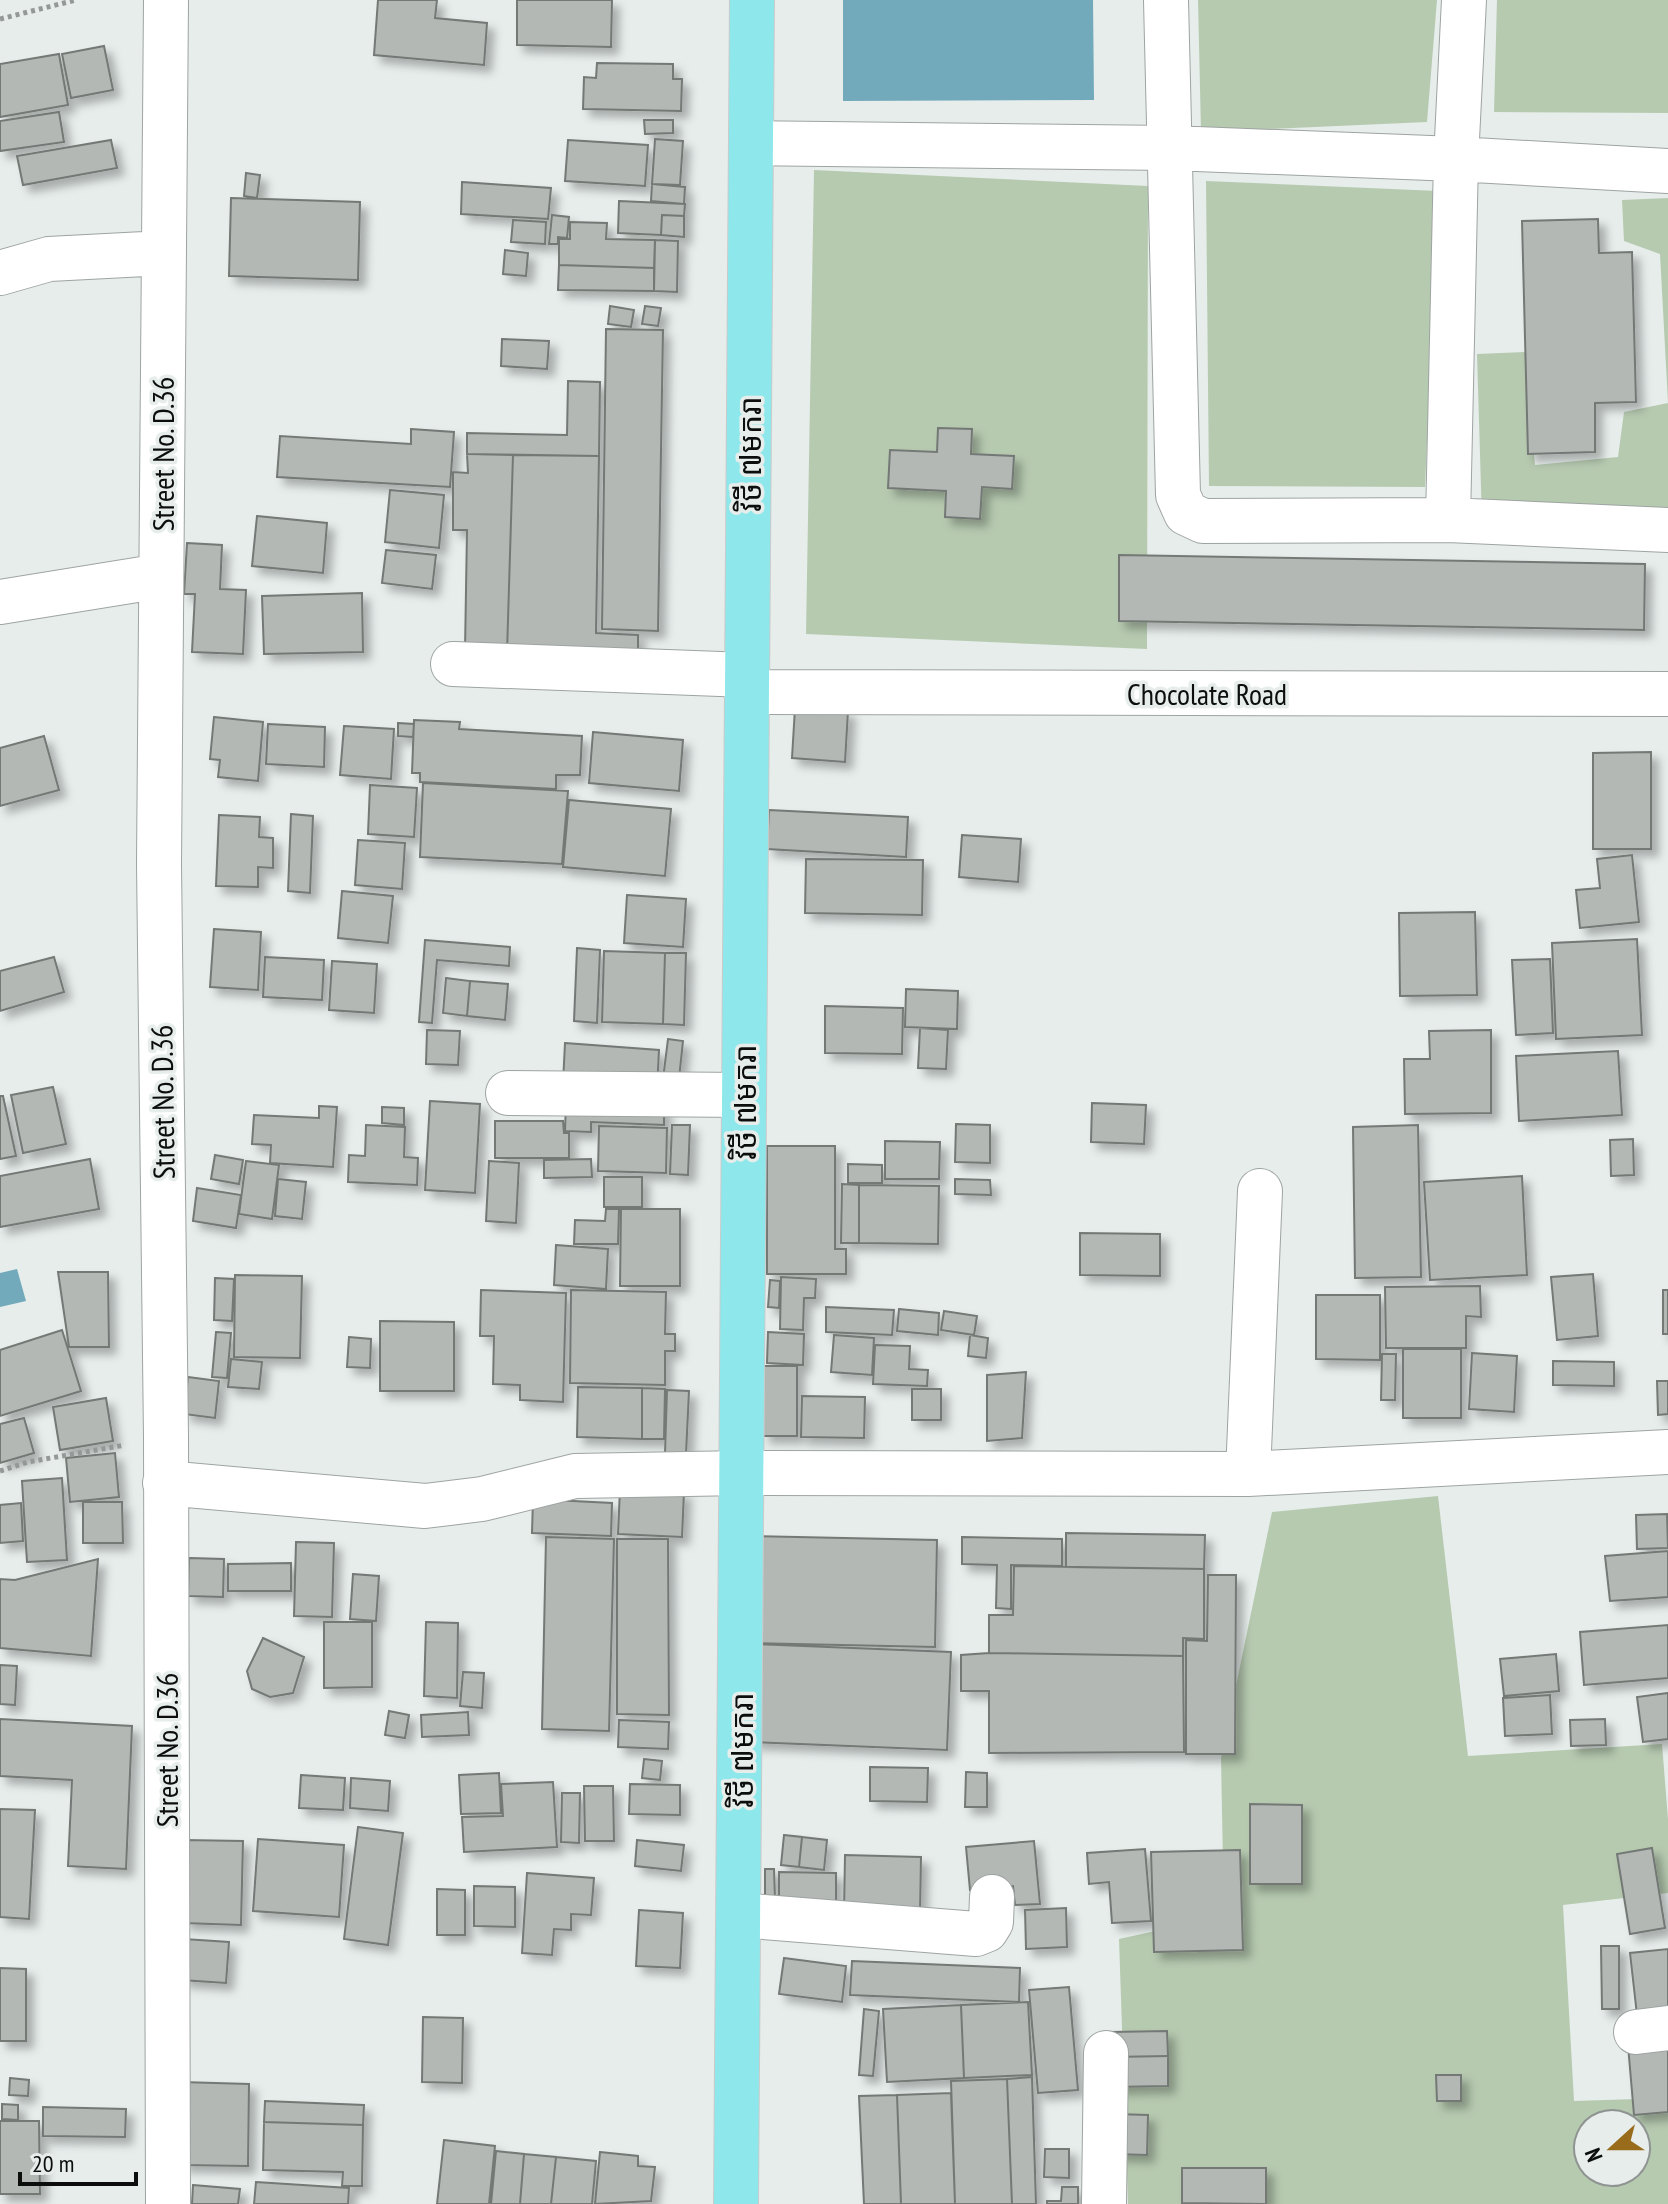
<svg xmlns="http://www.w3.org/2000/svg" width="1668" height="2204" viewBox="0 0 1668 2204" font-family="'PT Sans Narrow','Noto Sans Khmer',sans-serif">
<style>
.green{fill:#b6cab0;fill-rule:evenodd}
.water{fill:#73aabb}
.building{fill:#b3b8b5;stroke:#747976;stroke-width:2;filter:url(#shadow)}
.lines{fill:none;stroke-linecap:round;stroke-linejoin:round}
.minor-casing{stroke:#9ea4a2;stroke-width:46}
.major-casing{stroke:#cacaca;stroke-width:46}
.path{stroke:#949998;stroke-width:5;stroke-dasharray:4 4;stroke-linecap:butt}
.minor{stroke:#fff;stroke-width:44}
.major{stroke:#8ee8eb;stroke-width:44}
.labels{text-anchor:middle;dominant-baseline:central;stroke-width:7;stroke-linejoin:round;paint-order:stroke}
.street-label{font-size:30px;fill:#0c0e0d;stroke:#e6edeb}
</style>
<defs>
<filter id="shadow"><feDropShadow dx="7" dy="7" stdDeviation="4" flood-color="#0004"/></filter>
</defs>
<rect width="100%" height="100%" fill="#e6edeb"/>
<!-- green -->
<path class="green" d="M1198 0H1437L1427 122 1201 132Z
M1497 0H1668V113L1494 112Z
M814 170 1148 186 1147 649 806 634Z
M1206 181 1438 191 1425 487 1209 486Z
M1668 198V521H1482L1477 354 1525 352 1535 465 1618 457 1624 412 1668 403 1660 254 1624 241 1622 200Z
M1438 1496 1468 1756 1662 1744 1668 1819V1893L1563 1905 1574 2101 1668 2098V2204H1128L1119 1939 1224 1916 1221 1758 1272 1512ZM1588 2124H1636V2172H1588Z"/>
<!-- water -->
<path class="water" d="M843 0H1093L1094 100 843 101Z
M17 1269 26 1301 0 1307V1273Z"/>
<!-- building -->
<path class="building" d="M378 0H437L435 18 487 23 484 65 374 55Z
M517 0H612L611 47 517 45Z
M104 46 113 90 71 98 62 54Z
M59 54 68 105 0 117V64Z
M597 63 673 64V79H682L681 111 583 109 584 77 596 78Z
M59 112 64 142 0 151V121Z
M644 120H673V133L645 134Z
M655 139 683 141 680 185 652 184Z
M111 140 117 168 23 185 17 156Z
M568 140 648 145 645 186 565 181Z
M246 173 260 175 257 198 244 196Z
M462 182 551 188 548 219 461 214Z
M652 184 685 187 684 204 651 201Z
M231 198 360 202 358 280 229 276Z
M619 201 685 204 684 216 662 215 661 235 618 233Z
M552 215 569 217 567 238 558 237V244H549Z
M662 215 684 216V237L661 235Z
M1598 219 1599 253 1632 252 1636 402 1595 403V452L1528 454 1522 221Z
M513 220 546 222 545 244 511 242Z
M570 222 607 223 606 239 655 240 654 268 559 265V239H570Z
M655 240 678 241 677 292 654 291Z
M505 250 528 253 526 276 503 274Z
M559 265 654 268V291L558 290Z
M610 306 634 310 631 327 608 324Z
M645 306 661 308 658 326 642 324Z
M606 329 663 330 658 631 602 629Z
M502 339 549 341 547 369 501 366Z
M568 381 600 382 599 456 467 454V433L567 435Z
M938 428 972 429 971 454 1014 456 1012 489 982 487 980 519 945 517 946 491 888 488 890 450 937 452Z
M411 429 454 432 450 487 277 477 280 436 411 444Z
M467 454 513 455 507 653 465 651 467 530H453V472L468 473Z
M513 455 599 456 596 633 638 635V657L507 653Z
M390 490 444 495 439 548 385 542Z
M257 516 327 523 323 573 252 566Z
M187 543 222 545 220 589 246 590 243 654 192 652 195 594H184Z
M386 550 436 555 432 589 382 583Z
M1119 555 1645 564 1644 630 1119 621Z
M362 593 363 652 264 654 262 596Z
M795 708 848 711 845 762 792 758Z
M214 717 263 722 258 781 218 777 220 760 210 759Z
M414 720 460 722 459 729 582 736 580 775H556V789L420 782V773H412Z
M398 723 414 724 413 737 398 736Z
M268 724 325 727 324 767 266 764Z
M344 726 394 729 391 779 340 775Z
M593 732 683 740 679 791 589 783Z
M44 736 59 790 0 806V748Z
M1651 752V849H1593V753Z
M423 783 568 791 562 864 420 857Z
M370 785 417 788 414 837 368 834Z
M569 800 671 809 665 876 563 867Z
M769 810 908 817 906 857 767 849Z
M291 814 313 816 310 893 288 891Z
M219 815 260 817 259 837 273 838V868L258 867V887L216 886Z
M962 835 1021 839 1018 882 959 877Z
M358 840 405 843 402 889 355 885Z
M1632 855 1639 922 1580 928 1576 890 1600 888 1597 859Z
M806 859 923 860 922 915 805 913Z
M342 891 393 896 388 943 338 938Z
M627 895 686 899 683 947 624 943Z
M1475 912 1477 995 1400 996 1399 913Z
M214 929 261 932 258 990 210 987Z
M1637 939 1642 1035 1556 1039 1552 943Z
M425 940 510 947 509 966 437 960 432 1023 419 1022Z
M577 948 600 950 597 1023 574 1021Z
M604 951 665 953 663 1024 602 1022Z
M665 953H686L684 1025 663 1024Z
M54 957 64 992 0 1011V971Z
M265 957 324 960 322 1000 263 997Z
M1550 959 1553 1033 1516 1035 1512 960Z
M332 961 377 964 374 1013 329 1010Z
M446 978 470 981 467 1016 443 1013Z
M470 981 508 984 505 1020 467 1016Z
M906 989 958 991 957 1029 905 1027Z
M825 1006 903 1008 902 1054 825 1053Z
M920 1028 948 1030 946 1069 918 1068Z
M427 1030 460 1031 458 1065 426 1064Z
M1491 1030V1113L1405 1114 1404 1059H1430L1429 1031Z
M668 1039 683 1041 678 1088 662 1087Z
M565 1043 659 1050 657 1089 563 1083Z
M1618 1051 1622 1115 1519 1121 1516 1056Z
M53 1087 66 1144 23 1153 11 1095Z
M0 1096H3L16 1156 0 1159Z
M430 1101 480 1104 475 1193 425 1190Z
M566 1102 664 1106V1125L591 1122V1132L565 1131Z
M1092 1103 1146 1105 1144 1144 1091 1142Z
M319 1106 337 1107 333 1167 270 1163 271 1145 252 1144 254 1115 319 1118Z
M382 1107 404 1108V1125L382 1123Z
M495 1121H563L564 1133H569V1158H495Z
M956 1124 990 1125V1163L955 1162Z
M366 1125 405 1127 404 1157 418 1158 417 1185 348 1182 349 1155 365 1156Z
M672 1125H690L688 1175 670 1174Z
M1418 1125 1421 1277 1355 1278 1353 1127Z
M599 1126 667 1128 666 1173 598 1171Z
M1633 1139 1634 1175 1611 1176 1610 1140Z
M885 1141 940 1142 939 1179H885Z
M767 1146H835V1249H846V1274H767Z
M215 1155 243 1160 239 1184 211 1179Z
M90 1159 99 1209 0 1227V1176Z
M591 1159 592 1177 544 1178V1160Z
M246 1161 279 1165 272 1219 239 1214Z
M489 1161 519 1163 516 1223 486 1221Z
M848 1164 882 1165V1183H848Z
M1522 1176 1527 1275 1430 1280 1424 1182Z
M604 1177H642V1207H604Z
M278 1179 306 1182 302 1219 275 1216Z
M955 1179 990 1180 991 1195 955 1194Z
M842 1184 859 1185V1243H841Z
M859 1185 939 1186 938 1244 859 1243Z
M197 1188 241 1195 236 1228 193 1221Z
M606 1209H619L618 1244H574L575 1220 605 1221Z
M621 1209H680V1286H620Z
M1080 1233 1160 1234V1276L1080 1275Z
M556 1245 608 1249 606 1289 554 1285Z
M58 1272H108L109 1347H69Z
M1593 1274 1598 1336 1557 1340 1551 1277Z
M235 1275 302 1276 300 1358 234 1357Z
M781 1277 816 1279 815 1298H804L803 1330 780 1329Z
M215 1278 234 1279 232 1321 214 1320Z
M770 1280 780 1281 779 1308 768 1307Z
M1480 1286 1481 1317 1466 1316V1348H1386L1385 1287Z
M481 1290 566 1293 563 1402 520 1400V1385L493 1384 494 1336H480Z
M571 1290 666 1292 665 1334H675V1351H665V1385L570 1383Z
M1663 1290H1668V1334H1663Z
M1316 1295H1380V1360L1316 1359Z
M826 1307 894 1310 892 1335 826 1332Z
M899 1309 939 1313 938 1335 897 1331Z
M944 1311 977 1316 974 1335 941 1330Z
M380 1321 454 1322V1391H380Z
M62 1330 81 1391 0 1416V1350Z
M216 1332 231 1333 227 1378 212 1377Z
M768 1332 804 1334 803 1365 767 1363Z
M834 1335 874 1338 872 1375 831 1372Z
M970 1335 988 1338 986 1358 968 1356Z
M349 1337 371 1339 370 1368 347 1367Z
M875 1345 910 1346 909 1369 928 1370 927 1386 873 1384Z
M1403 1349H1461V1418H1403Z
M1472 1353 1517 1356 1514 1412 1469 1409Z
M1382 1354H1396L1395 1400H1381Z
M231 1359 262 1362 259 1389 228 1387Z
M1553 1361 1614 1362V1386L1553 1385Z
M763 1366H797V1436H763Z
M1026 1372 1022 1438 987 1441V1375Z
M188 1377 219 1381 215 1418 184 1414Z
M1657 1381H1668V1414L1658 1415Z
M578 1387 642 1388V1439L577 1437Z
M642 1388 665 1389 664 1439H642Z
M912 1389H941V1420H912Z
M667 1390 689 1391 686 1454 665 1453Z
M802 1396 865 1397 864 1438 801 1437Z
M106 1398 113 1441 60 1450 53 1407Z
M24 1418 34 1453 0 1463V1424Z
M115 1453 119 1497 70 1502 66 1458Z
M62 1478 67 1560 27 1562 22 1481Z
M620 1489 684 1492 682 1537 618 1534Z
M533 1499 612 1503 611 1536 532 1533Z
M83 1502H122L123 1543H83Z
M21 1503 23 1541 0 1543V1505Z
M1667 1514 1668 1548 1637 1549 1636 1515Z
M1066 1533 1205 1535 1204 1569 1066 1567Z
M750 1536 937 1540 935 1647 748 1643Z
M546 1537 614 1539 609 1731 542 1729Z
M962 1537 1062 1539V1566L1011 1565V1609L996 1608 997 1565 962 1564Z
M617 1539H668L669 1715 617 1714Z
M296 1542 334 1543 332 1617 294 1616Z
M1668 1551V1597L1610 1601 1605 1556Z
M189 1558 224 1559 223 1597 188 1596Z
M98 1559 91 1656 0 1648V1579L15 1580Z
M291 1563V1591H228V1564Z
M1014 1566 1204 1569V1639L1183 1638V1656L989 1653V1615H1013Z
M353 1574 379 1576 376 1621 350 1619Z
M1208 1575H1236L1235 1754H1186V1640L1207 1641Z
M324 1622H372V1687L324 1688Z
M426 1622 458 1623 457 1698 424 1696Z
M1668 1625V1678L1584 1685 1580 1632Z
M263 1638 304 1657 293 1693 270 1697 252 1689 247 1671Z
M754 1644 951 1652 947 1750 751 1742Z
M989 1653 1183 1656 1184 1752 989 1753V1691H961V1655Z
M1556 1654 1559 1691 1504 1696 1500 1659Z
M0 1665 17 1666 15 1705 0 1704Z
M463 1672 484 1673 482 1708 460 1706Z
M1668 1693V1739L1643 1742 1637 1697Z
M1550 1695 1552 1734 1505 1736 1503 1698Z
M389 1711 409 1715 405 1738 385 1735Z
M468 1712 469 1735 422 1737 421 1715Z
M0 1719 132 1726 126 1869 68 1866 72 1780 0 1776Z
M1605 1719 1606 1745 1571 1746 1570 1720Z
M619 1720 669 1722 668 1749 618 1747Z
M644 1759 662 1761 660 1780 642 1778Z
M870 1767 928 1768 927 1802 870 1801Z
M966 1772 987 1773V1807H965Z
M499 1773 501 1813 461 1814 459 1775Z
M301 1775 345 1778 343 1810 299 1808Z
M351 1778 390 1781 388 1811 350 1808Z
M553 1782 557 1847 464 1852 462 1817 503 1816 501 1784Z
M630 1784 680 1785V1815L629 1814Z
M584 1786H613L614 1841H585Z
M562 1793H580L579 1843 561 1842Z
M1250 1804 1302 1805V1884H1250Z
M0 1809 35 1810 29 1919 0 1917Z
M358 1827 403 1833 388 1945 344 1939Z
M784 1835 802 1837 799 1867 781 1865Z
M802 1837 827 1840 824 1870 799 1867Z
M258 1839 344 1845 339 1917 253 1911Z
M184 1840 243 1841 241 1925 183 1923Z
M637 1840 684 1845 681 1871 635 1866Z
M1034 1841 1040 1904 1015 1905 1013 1886 970 1890 966 1847Z
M1652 1848 1665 1928 1630 1934 1617 1854Z
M1145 1849 1151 1921 1112 1923 1109 1882 1089 1884 1087 1853Z
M1240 1850 1243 1950 1154 1952 1151 1852Z
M845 1855 921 1857 920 1914 844 1912Z
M765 1869H774L775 1899H765Z
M779 1872 836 1873V1903L779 1901Z
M527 1873 594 1878 591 1915 571 1914V1930L554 1929 552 1955 522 1953Z
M474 1886 515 1887V1927L474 1926Z
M437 1889 465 1890V1935H437Z
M1066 1908 1067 1947 1026 1949 1025 1910Z
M639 1910 683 1913 680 1968 636 1966Z
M184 1939 229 1942 226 1983 181 1980Z
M1601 1946H1619V2009H1602Z
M1668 1949V2021L1638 2024 1630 1953Z
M784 1958 846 1966 842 2002 779 1994Z
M852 1961 1020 1968 1019 2002 850 1995Z
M0 1968 26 1969V2041H0Z
M1069 1987 1078 2090 1038 2093 1029 1990Z
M1028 2002 1032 2075 964 2078 961 2005Z
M961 2005 964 2078 887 2082 883 2009Z
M864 2009 879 2011 873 2076 859 2075Z
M423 2017 463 2018 462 2083 422 2082Z
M1167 2031 1168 2056 1111 2057 1110 2032Z
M1668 2042V2112L1634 2115 1628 2045Z
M1168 2056V2086L1111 2087V2057Z
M1436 2075H1461V2101H1437Z
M1032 2077 1036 2204H1012L1007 2079Z
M10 2078 29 2080 28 2096 9 2095Z
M1007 2079 1012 2204H955L951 2081Z
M181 2082 249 2084 248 2166 181 2165Z
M951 2093 955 2204H901L897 2095Z
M897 2095 901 2204H864L859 2096Z
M265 2101 364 2105 363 2125 264 2122Z
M2 2104 18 2105V2120L2 2119Z
M43 2107 126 2109 125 2137 43 2136Z
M1115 2114 1148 2115 1147 2155 1114 2154Z
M0 2121H39L40 2194H0Z
M264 2122 363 2125 362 2186H342L343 2172 263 2170Z
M444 2140 495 2146 489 2204H437Z
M1045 2149H1069V2178L1044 2177Z
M496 2151 524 2154 520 2204H491Z
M600 2152 638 2156V2166L655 2167 651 2201 595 2204Z
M524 2154 556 2157 551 2204H520Z
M556 2157 596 2161 592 2204H551Z
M1182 2168H1266V2204L1182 2203Z
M256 2182 349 2188 348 2204H254Z
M193 2185 240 2189 238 2204H192Z
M1062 2187H1078V2204H1047V2201H1061Z"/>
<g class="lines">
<defs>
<path id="minor" d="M166 0 159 864 166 1437 168 2204
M1166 0 1178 495 1186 513 1203 521 1448 520 1668 530
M751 143 1171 148 1456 159 1464 0
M0 273 49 259 164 253
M1448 520 1456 159 1668 171
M0 602 161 576
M453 664 747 675
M747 692 1668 694
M508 1093 744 1095
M1248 1474 1260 1191
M165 1483 425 1506 482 1499 575 1476 743 1473 1248 1474 1668 1452
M739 1915 976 1934 986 1930 991 1922 992 1897
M1636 2032 1668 2028
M1104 2204 1106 2053"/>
<path id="major" d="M736 2204 752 0"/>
</defs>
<!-- minor casing -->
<use href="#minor" class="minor-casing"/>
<!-- major casing -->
<use href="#major" class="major-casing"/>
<!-- path -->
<path class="path" d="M0 19 76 0
M0 1471 28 1462 125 1445"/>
<!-- minor -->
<use href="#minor" class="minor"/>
<!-- major -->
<use href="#major" class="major"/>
</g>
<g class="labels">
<!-- street labels -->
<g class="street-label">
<text transform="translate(162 454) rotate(-90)">Street No. D.36</text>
<text transform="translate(749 454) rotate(-90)">វិថី ៧មករា</text>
<text x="1207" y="693">Chocolate Road</text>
<text transform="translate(162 1102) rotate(-91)">Street No. D.36</text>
<text transform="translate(744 1102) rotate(-90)">វិថី ៧មករា</text>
<text transform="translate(166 1750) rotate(-90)">Street No. D.36</text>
<text transform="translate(741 1750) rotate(-90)">វិថី ៧មករា</text>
</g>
</g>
<!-- north arrow -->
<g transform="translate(1612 2148) rotate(249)"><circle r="38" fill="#e6edeb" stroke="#8f9492" stroke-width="2"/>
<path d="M0-6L14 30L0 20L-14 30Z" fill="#986c1a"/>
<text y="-12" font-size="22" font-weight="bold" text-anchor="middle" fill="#0c0e0d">N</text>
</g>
<!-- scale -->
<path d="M20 2172v12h116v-12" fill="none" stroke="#0c0e0d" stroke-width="4"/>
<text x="32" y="2172" font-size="24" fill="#0c0e0d" stroke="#e6edeb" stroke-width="6" paint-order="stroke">20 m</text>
</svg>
